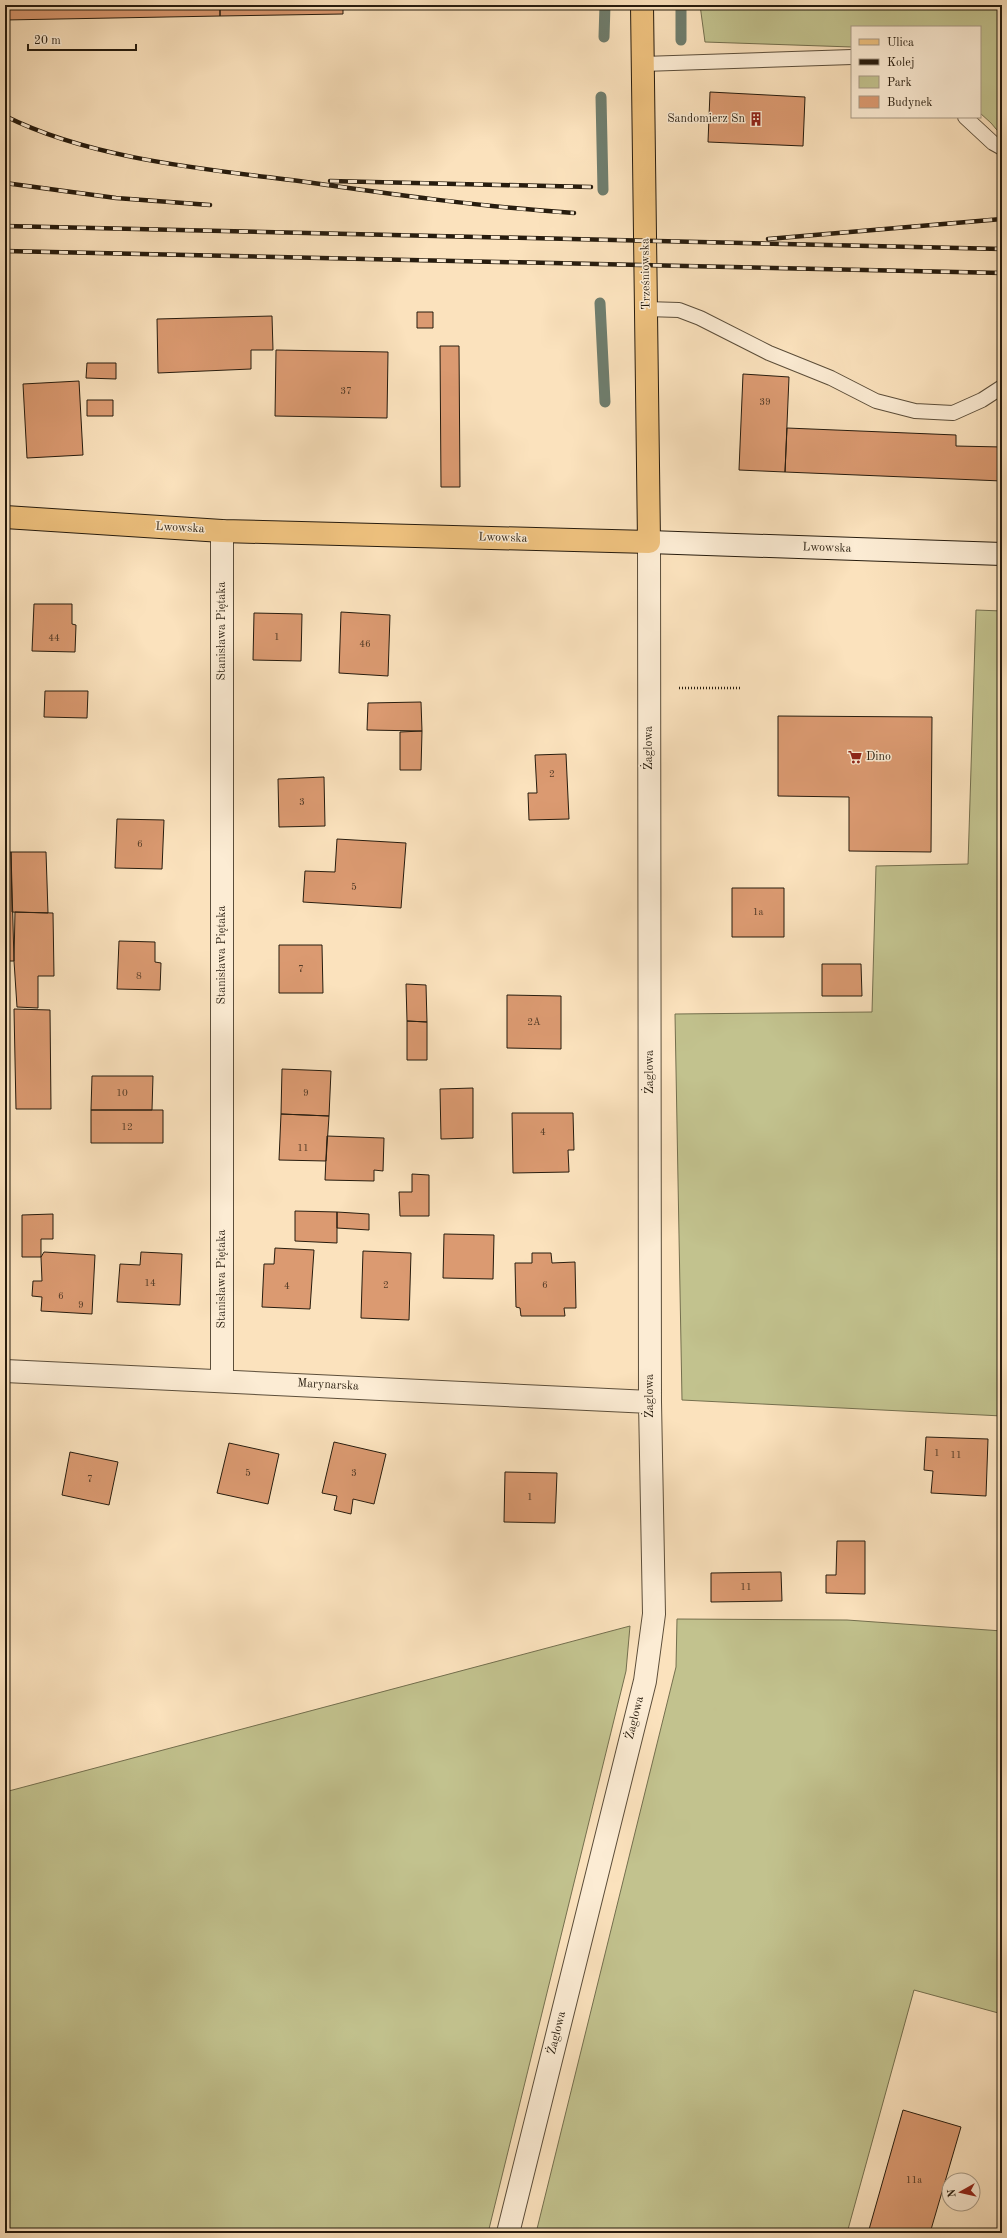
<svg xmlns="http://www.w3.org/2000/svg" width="1007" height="2238" viewBox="0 0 1007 2238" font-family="'Old Standard TT',serif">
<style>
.green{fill:#c2c28e;stroke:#746f4e}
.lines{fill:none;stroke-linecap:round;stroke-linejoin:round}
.stream{stroke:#6f7d6d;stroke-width:11}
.building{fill:#db9a71;stroke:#271c0e}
.lane-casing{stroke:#5c4e3a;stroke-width:16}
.street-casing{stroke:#5c4e3a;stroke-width:24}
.secondary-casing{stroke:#271c0e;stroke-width:24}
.primary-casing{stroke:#271c0e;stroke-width:24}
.path{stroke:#271c0e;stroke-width:2.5;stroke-dasharray:1 2;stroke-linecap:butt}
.lane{stroke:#fcecd4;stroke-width:14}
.street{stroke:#fcecd4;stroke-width:22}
.secondary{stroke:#fcecd4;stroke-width:22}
.primary{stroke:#eec17e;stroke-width:22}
.rail-casing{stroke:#271c0e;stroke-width:4.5}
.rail{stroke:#fcecd4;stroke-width:3;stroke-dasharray:9;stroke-linecap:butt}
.labels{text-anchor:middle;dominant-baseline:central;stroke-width:3;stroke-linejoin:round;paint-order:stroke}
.number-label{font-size:10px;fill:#543c27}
.poi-label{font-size:12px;fill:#271c0e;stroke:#fcecd4;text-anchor:end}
.street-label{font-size:12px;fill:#271c0e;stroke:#fcecd4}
</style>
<rect width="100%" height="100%" fill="#fbe2bd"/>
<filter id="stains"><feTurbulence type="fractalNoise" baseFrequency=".005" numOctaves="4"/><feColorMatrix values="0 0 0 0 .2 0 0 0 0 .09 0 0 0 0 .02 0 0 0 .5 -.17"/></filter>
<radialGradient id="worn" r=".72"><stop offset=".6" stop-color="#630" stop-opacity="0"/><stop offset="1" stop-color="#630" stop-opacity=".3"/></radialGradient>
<!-- green -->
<path class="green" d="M700 5H1002V136L991 123 980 113V27H852V47L705 42Z
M976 610 1002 611V1416L682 1400 675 1014 872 1012 876 866 968 864Z
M677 1619 847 1620 1002 1631V2014L914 1990 847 2233H536L676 1667Z
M630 1626 626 1671 488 2233H5V1792Z"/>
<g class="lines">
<!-- stream -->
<path class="stream" d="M681 5V40
M604 37 605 5
M601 97 603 190
M600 303 605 402"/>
</g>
<!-- building -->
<path class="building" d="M5 5H220V16L5 20Z
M220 5H343V14L220 16Z
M710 92 805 97 803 146 708 142Z
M417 312H433V328H417Z
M272 316 273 350H251V369L158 373 157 319Z
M440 346H459L460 487H441Z
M276 350 388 352 387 418 275 416Z
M87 363H116V379L86 378Z
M743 374 789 377 785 472 739 470Z
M79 381 83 455 27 458 23 384Z
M87 400H113V416H87Z
M787 428 956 435V446L1002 447V481L785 472Z
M34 604H72V624L76 625 75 652 32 651Z
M341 612 390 615 388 676 339 673Z
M254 613 302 614 301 661 253 660Z
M45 691H88L87 718 44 717Z
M421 702 422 731 367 730 368 703Z
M778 716 932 717 931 852 849 851V797L778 796Z
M422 731 421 770H400V732Z
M566 754 569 819 529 820 528 793H537L535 755Z
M324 777 325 826 279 827 278 779Z
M117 819 164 820 162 869 115 868Z
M337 839 406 843 401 908 303 902 305 871 335 872Z
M5 852H11L14 961H5Z
M11 852H46L48 913 12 912Z
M732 888H784V937H732Z
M15 912 53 913 54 976H38V1008L17 1007 14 961Z
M119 941 155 942V962L161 963 160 990 117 989Z
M279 945H322L323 993H279Z
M822 964H861L862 996H822Z
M406 984 426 985 427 1022 407 1021Z
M507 995 561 996V1049L507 1048Z
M14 1009 50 1010 51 1109H16Z
M407 1021 427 1022V1060H407Z
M282 1069 331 1071 329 1116 281 1114Z
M92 1076H153L152 1110H91Z
M473 1088V1138L441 1139 440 1089Z
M91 1110H163V1143H91Z
M512 1113H573L574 1150H568L569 1172 513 1173Z
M281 1114 329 1116 326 1161 279 1160Z
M327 1136 384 1138 383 1171 374 1170V1181L325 1180Z
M412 1174 429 1175V1216H400L399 1192H412Z
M295 1211 337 1212V1243L295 1241Z
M337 1212 369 1214V1230L337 1228Z
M53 1214V1239H41V1257H22V1215Z
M444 1234 494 1235 493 1279 443 1278Z
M275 1248 314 1250 310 1309 262 1307 264 1264H274Z
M363 1251 411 1253 409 1320 361 1318Z
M44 1252 95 1255 92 1314 41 1311 42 1297 32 1296 33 1281H42L41 1257Z
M141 1252 182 1254 180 1305 117 1302 120 1264 140 1265Z
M532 1253H551L552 1263 575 1262 576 1308H564L565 1316H521L520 1308 516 1307 515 1263H532Z
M926 1437 988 1439 986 1496 931 1493 933 1471 924 1470Z
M334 1442 386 1454 374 1504 353 1499 351 1514 334 1510 337 1496 322 1493Z
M229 1443 279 1454 268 1504 217 1493Z
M70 1452 118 1462 109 1505 62 1495Z
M505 1472 557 1473 555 1523 504 1522Z
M837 1541H865V1594L826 1593V1575H836Z
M781 1572 782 1601 711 1602V1573Z
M903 2110 961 2127 930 2233H868Z"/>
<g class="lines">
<defs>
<path id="lane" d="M643 64 852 57
M965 117 993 143 1002 148
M646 309 679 310 700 318 769 353 831 378 876 401 915 411 953 413 982 400 1002 387"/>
<path id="street" d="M222 531V1380
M5 1371 650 1402
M508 2233 645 1681 654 1614 650 1402 649 542"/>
<path id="secondary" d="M649 542 1002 554"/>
<path id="primary" d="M5 517 222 531 649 542 642 5"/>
</defs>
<!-- lane casing -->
<use href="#lane" class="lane-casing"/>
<!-- street casing -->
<use href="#street" class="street-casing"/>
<!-- secondary casing -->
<use href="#secondary" class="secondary-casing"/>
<!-- primary casing -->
<use href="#primary" class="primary-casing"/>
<!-- path -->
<path class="path" d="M679 688H740"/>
<!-- lane -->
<use href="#lane" class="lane"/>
<!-- street -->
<use href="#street" class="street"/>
<!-- secondary -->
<use href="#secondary" class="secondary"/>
<!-- primary -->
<use href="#primary" class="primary"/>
<defs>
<path id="rail" d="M5 116C91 159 204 169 299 181 390 194 482 207 574 213
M330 181 591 187
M5 183 116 198 210 205
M5 226 1002 249
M768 239 1002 219
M5 251 1002 273"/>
</defs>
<!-- rail casing -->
<use href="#rail" class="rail-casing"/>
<!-- rail -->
<use href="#rail" class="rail"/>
</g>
<!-- icons -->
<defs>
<symbol id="building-bare" viewBox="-9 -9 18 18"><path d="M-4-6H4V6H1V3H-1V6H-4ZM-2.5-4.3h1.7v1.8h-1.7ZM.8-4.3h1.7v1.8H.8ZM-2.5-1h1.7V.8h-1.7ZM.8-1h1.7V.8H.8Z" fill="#8f2418" stroke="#fcecd4" stroke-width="2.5" paint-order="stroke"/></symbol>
<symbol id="supermarket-bare" viewBox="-9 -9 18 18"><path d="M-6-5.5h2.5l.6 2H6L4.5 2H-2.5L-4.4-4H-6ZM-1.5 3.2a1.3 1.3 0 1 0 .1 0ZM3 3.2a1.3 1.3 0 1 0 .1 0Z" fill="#8f2418" stroke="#fcecd4" stroke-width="2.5" paint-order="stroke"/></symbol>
</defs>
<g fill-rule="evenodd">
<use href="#building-bare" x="746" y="109" width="20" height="20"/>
<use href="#supermarket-bare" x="845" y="747" width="20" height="20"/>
</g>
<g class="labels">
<!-- number labels -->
<g class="number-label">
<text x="346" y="391">37</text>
<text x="765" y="402">39</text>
<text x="277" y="637">1</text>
<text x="54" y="638">44</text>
<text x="365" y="644">46</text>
<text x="552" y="774">2</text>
<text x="302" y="802">3</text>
<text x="140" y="844">6</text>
<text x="354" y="887">5</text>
<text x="758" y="912">1a</text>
<text x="301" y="969">7</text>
<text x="139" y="976">8</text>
<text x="534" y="1022">2A</text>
<text x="122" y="1093">10</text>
<text x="306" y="1093">9</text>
<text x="127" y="1127">12</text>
<text x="543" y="1132">4</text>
<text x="303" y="1148">11</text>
<text x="150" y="1283">14</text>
<text x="386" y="1285">2</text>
<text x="545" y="1285">6</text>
<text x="287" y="1286">4</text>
<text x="61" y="1296">6</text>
<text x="81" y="1305">9</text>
<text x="937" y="1453">1</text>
<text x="956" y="1455">11</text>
<text x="248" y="1473">5</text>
<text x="354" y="1473">3</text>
<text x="90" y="1479">7</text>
<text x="530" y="1497">1</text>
<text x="746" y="1587">11</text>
<text x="914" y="2180">11a</text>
</g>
<!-- poi labels -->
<g class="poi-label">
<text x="745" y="119">Sandomierz Sn</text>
<text x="866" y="757" text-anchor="start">Dino</text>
</g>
<!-- street labels -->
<g class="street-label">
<text transform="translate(646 274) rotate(-91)">Trześniowska</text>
<text transform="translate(180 528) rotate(3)">Lwowska</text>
<text transform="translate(503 538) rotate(2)">Lwowska</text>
<text transform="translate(827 548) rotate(2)">Lwowska</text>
<text transform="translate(222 631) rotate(-90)">Stanisława Piętaka</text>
<text transform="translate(649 748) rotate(-90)">Żaglowa</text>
<text transform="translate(222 955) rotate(-90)">Stanisława Piętaka</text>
<text transform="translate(650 1072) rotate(-90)">Żaglowa</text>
<text transform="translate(222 1279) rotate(-90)">Stanisława Piętaka</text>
<text transform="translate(328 1385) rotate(3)">Marynarska</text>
<text transform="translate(650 1396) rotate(-90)">Żaglowa</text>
<text transform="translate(635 1718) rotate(-76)">Żaglowa</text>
<text transform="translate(557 2033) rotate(-76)">Żaglowa</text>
</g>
</g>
<!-- margin -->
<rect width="1007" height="2238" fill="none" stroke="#fbe2bd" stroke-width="20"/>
<rect x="6" y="6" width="995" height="2226" fill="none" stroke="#271c0e" stroke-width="2"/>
<rect x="10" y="10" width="987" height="2218" fill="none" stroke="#271c0e"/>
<!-- legend -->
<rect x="851" y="26" width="130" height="92" fill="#fcecd4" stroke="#a79985"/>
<rect x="859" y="39" width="20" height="6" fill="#eec17e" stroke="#a79985"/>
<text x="887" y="46" font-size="12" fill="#271c0e">Ulica</text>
<rect x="859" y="59" width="20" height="6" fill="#271c0e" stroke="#a79985"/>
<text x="887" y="66" font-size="12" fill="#271c0e">Kolej</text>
<rect x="859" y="76" width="20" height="12" fill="#c2c28e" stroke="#a79985"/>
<text x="887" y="86" font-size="12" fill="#271c0e">Park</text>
<rect x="859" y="96" width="20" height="12" fill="#db9a71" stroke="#a79985"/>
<text x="887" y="106" font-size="12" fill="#271c0e">Budynek</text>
<!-- north arrow -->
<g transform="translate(961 2192) rotate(262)"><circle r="19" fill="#fcecd4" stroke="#a79985"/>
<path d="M0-3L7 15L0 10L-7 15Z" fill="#8f2418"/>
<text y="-6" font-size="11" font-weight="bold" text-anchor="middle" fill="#271c0e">N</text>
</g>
<!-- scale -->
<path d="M28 44v6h108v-6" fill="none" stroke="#271c0e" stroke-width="2"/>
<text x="34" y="44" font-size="12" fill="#271c0e" stroke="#fcecd4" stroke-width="3" paint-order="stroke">20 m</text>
<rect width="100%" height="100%" filter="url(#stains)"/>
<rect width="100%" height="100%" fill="url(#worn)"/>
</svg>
